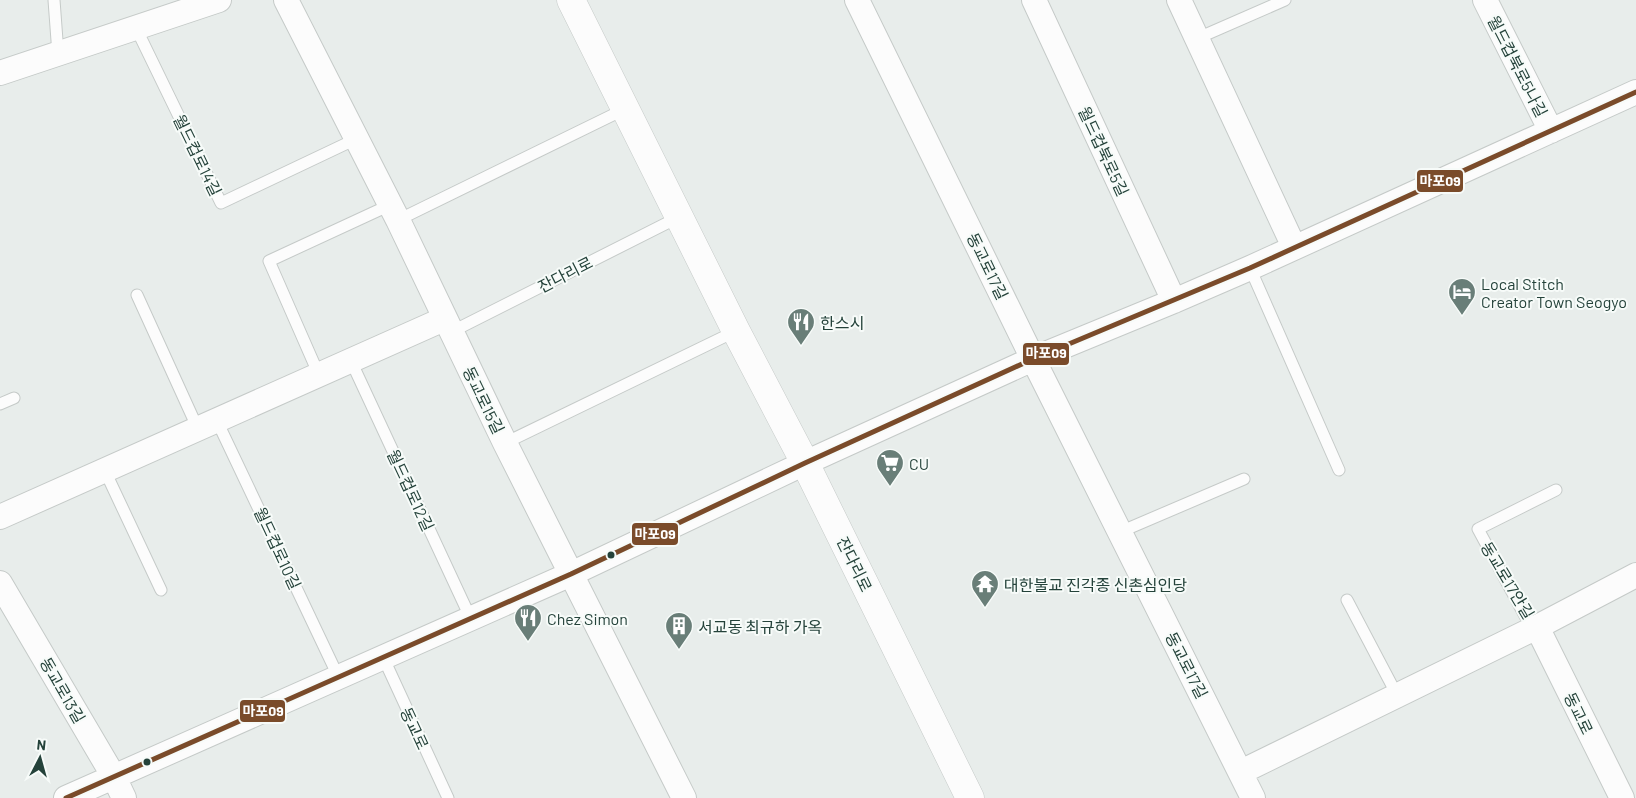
<svg xmlns="http://www.w3.org/2000/svg" width="1636" height="798" viewBox="0 0 1636 798" font-family="Barlow,'Noto Sans KR',sans-serif">
<style>
.lines{fill:none;stroke-linecap:round;stroke-linejoin:round}
.service-casing{stroke:#c5cac8;stroke-width:13}
.minor-casing{stroke:#c5cac8;stroke-width:26}
.tertiary-casing{stroke:#c5cac8;stroke-width:29}
.service{stroke:#fcfcfc;stroke-width:11}
.minor{stroke:#fcfcfc;stroke-width:24}
.tertiary{stroke:#fcfcfc;stroke-width:28}
.bus-1-casing{stroke:#f7fbf9;stroke-width:9}
.bus-1{stroke:#7a4b2a;stroke-width:5}
.bus-dot{fill:#24423a;stroke:#f7fbf9;stroke-width:2}
.labels{text-anchor:middle;dominant-baseline:central;stroke-width:4;stroke-linejoin:round;paint-order:stroke}
.street-label{font-size:16px;fill:#24423a;stroke:#f7fbf9}
.poi-label{font-size:16px;fill:#24423a;stroke:#f7fbf9;text-anchor:start}
.line-badge{stroke:#f7fbf9;stroke-width:2}
.badge-label{font-size:14px;text-anchor:middle;font-weight:bold;fill:#fff}
</style>
<rect width="100%" height="100%" fill="#e8edeb"/>
<g class="lines">
<defs>
<path id="service" d="M54 0 58 54
M136 28 221 203 356 139
M1198 38 1285 0
M398 220 625 109
M1250 268 1339 470
M137 295 198 429
M451 332 679 217
M351 361 471 619
M319 375 269 261 390 205
M0 404 14 398
M217 421 338 676
M505 443 736 331
M105 471 161 590
M1120 532 1244 479
M1347 600 1397 695
M1537 627 1525 616 1478 529 1556 490
M383 657 448 798"/>
<path id="minor" d="M286 0 398 220 505 443 684 798
M857 0 1033 359 1253 798
M1034 0 1174 301
M1179 0 1294 247
M1485 0 1551 131
M0 73 219 0
M0 517 444 319
M0 583 114 777 124 798
M1537 627 1622 798
M1241 772 1537 627 1636 575
M66 798 571 574 805 463 1033 359 1174 301 1250 268 1636 92"/>
<path id="tertiary" d="M571 0 736 331 805 463 970 798"/>
</defs>
<!-- service casing -->
<use href="#service" class="service-casing"/>
<!-- minor casing -->
<use href="#minor" class="minor-casing"/>
<!-- tertiary casing -->
<use href="#tertiary" class="tertiary-casing"/>
<!-- service -->
<use href="#service" class="service"/>
<!-- minor -->
<use href="#minor" class="minor"/>
<!-- tertiary -->
<use href="#tertiary" class="tertiary"/>
<defs>
<path id="bus-1" d="M66 798 571 574 805 463 1033 359 1250 268 1636 92"/>
</defs>
<!-- bus-1 casing -->
<use href="#bus-1" class="bus-1-casing"/>
<!-- bus-1 -->
<use href="#bus-1" class="bus-1"/>
</g>
<!-- icons -->
<defs>
<symbol id="hotel-pin" viewBox="-11 -11 22 30"><path d="M0 17L-7.5 6A9.5 9.5 0 1 1 7.5 6Z" fill="#697e78" stroke="#f7fbf9"/><path d="M-6-4.5h1.5V1H6V5H4.5V3h-9V5H-6ZM-4 0a1.8 1.8 0 1 1 3.6 0ZM.5 0V-2.5h3Q6-2.5 6 0Z" fill="#fff"/></symbol>
<symbol id="restaurant-pin" viewBox="-11 -11 22 30"><path d="M0 17L-7.5 6A9.5 9.5 0 1 1 7.5 6Z" fill="#697e78" stroke="#f7fbf9"/><path d="M-5-6h1v4h1v-4h1v4h1v-4h1v5L-1.5 .5V6h-2V.5L-5-1ZM5-6V6H3V1.5H1.5Q1.5-4 5-6Z" fill="#fff"/></symbol>
<symbol id="supermarket-pin" viewBox="-11 -11 22 30"><path d="M0 17L-7.5 6A9.5 9.5 0 1 1 7.5 6Z" fill="#697e78" stroke="#f7fbf9"/><path d="M-6-5.5h2.5l.6 2H6L4.5 2H-2.5L-4.4-4H-6ZM-1.5 3.2a1.3 1.3 0 1 0 .1 0ZM3 3.2a1.3 1.3 0 1 0 .1 0Z" fill="#fff"/></symbol>
<symbol id="temple-pin" viewBox="-11 -11 22 30"><path d="M0 17L-7.5 6A9.5 9.5 0 1 1 7.5 6Z" fill="#697e78" stroke="#f7fbf9"/><path d="M0-6L5-2H3V0L6.5 2.5H4V6H1.5V3h-3V6H-4V2.5H-6.5L-3 0V-2H-5Z" fill="#fff"/></symbol>
<symbol id="building-pin" viewBox="-11 -11 22 30"><path d="M0 17L-7.5 6A9.5 9.5 0 1 1 7.5 6Z" fill="#697e78" stroke="#f7fbf9"/><path d="M-4-6H4V6H1V3H-1V6H-4ZM-2.5-4.3h1.7v1.8h-1.7ZM.8-4.3h1.7v1.8H.8ZM-2.5-1h1.7V.8h-1.7ZM.8-1h1.7V.8H.8Z" fill="#fff"/></symbol>
</defs>
<g fill-rule="evenodd">
<use href="#hotel-pin" x="1446" y="276" width="32" height="43"/>
<use href="#restaurant-pin" x="785" y="306" width="32" height="43"/>
<use href="#supermarket-pin" x="874" y="447" width="32" height="43"/>
<use href="#temple-pin" x="969" y="568" width="32" height="43"/>
<use href="#restaurant-pin" x="512" y="602" width="32" height="43"/>
<use href="#building-pin" x="663" y="610" width="32" height="43"/>
</g>
<!-- markers -->
<g class="bus-dot">
<circle cx="611" cy="555" r="4.5"/>
<circle cx="147" cy="762" r="4.5"/>
</g>
<g class="labels">
<!-- street labels -->
<g class="street-label">
<text transform="translate(1518 66) rotate(63)">월드컵북로5나길</text>
<text transform="translate(1104 151) rotate(65)">월드컵북로5길</text>
<text transform="translate(198 155) rotate(64)">월드컵로14길</text>
<text transform="translate(988 266) rotate(64)">동교로17길</text>
<text transform="translate(565 274) rotate(-27)">잔다리로</text>
<text transform="translate(484 400) rotate(64)">동교로15길</text>
<text transform="translate(411 490) rotate(65)">월드컵로12길</text>
<text transform="translate(278 548) rotate(65)">월드컵로10길</text>
<text transform="translate(855 564) rotate(64)">잔다리로</text>
<text transform="translate(1508 580) rotate(59)">동교로17안길</text>
<text transform="translate(1187 665) rotate(63)">동교로17길</text>
<text transform="translate(63 690) rotate(60)">동교로13길</text>
<text transform="translate(1579 713) rotate(64)">동교로</text>
<text transform="translate(415 728) rotate(65)">동교로</text>
</g>
<!-- poi labels -->
<g class="poi-label">
<text x="1481" y="283">Local Stitch<tspan x="1481" dy="18">Creator Town Seogyo</tspan></text>
<text x="820" y="322">한스시</text>
<text x="909" y="463">CU</text>
<text x="1004" y="584">대한불교 진각종 신촌심인당</text>
<text x="547" y="618">Chez Simon</text>
<text x="698" y="626">서교동 최규하 가옥</text>
</g>
</g>
<g class="line-badge">
<rect x="1416" y="169" width="48" height="24" rx="5" fill="#7a4b2a"/>
<rect x="1022" y="342" width="48" height="24" rx="5" fill="#7a4b2a"/>
<rect x="631" y="522" width="48" height="24" rx="5" fill="#7a4b2a"/>
<rect x="239" y="699" width="47" height="24" rx="5" fill="#7a4b2a"/>
</g>
<g class="badge-label">
<text x="1440" y="186">마포09</text>
<text x="1046" y="358">마포09</text>
<text x="655" y="539">마포09</text>
<text x="263" y="716">마포09</text>
</g>
<!-- north arrow -->
<g transform="translate(40 758) rotate(6)" stroke="#f7fbf9" stroke-width="4" paint-order="stroke">
<path d="M0-4L9 19L0 12L-9 19Z" fill="#24423a"/>
<text y="-8" font-size="14" font-weight="bold" text-anchor="middle" fill="#24423a">N</text>
</g>
</svg>
